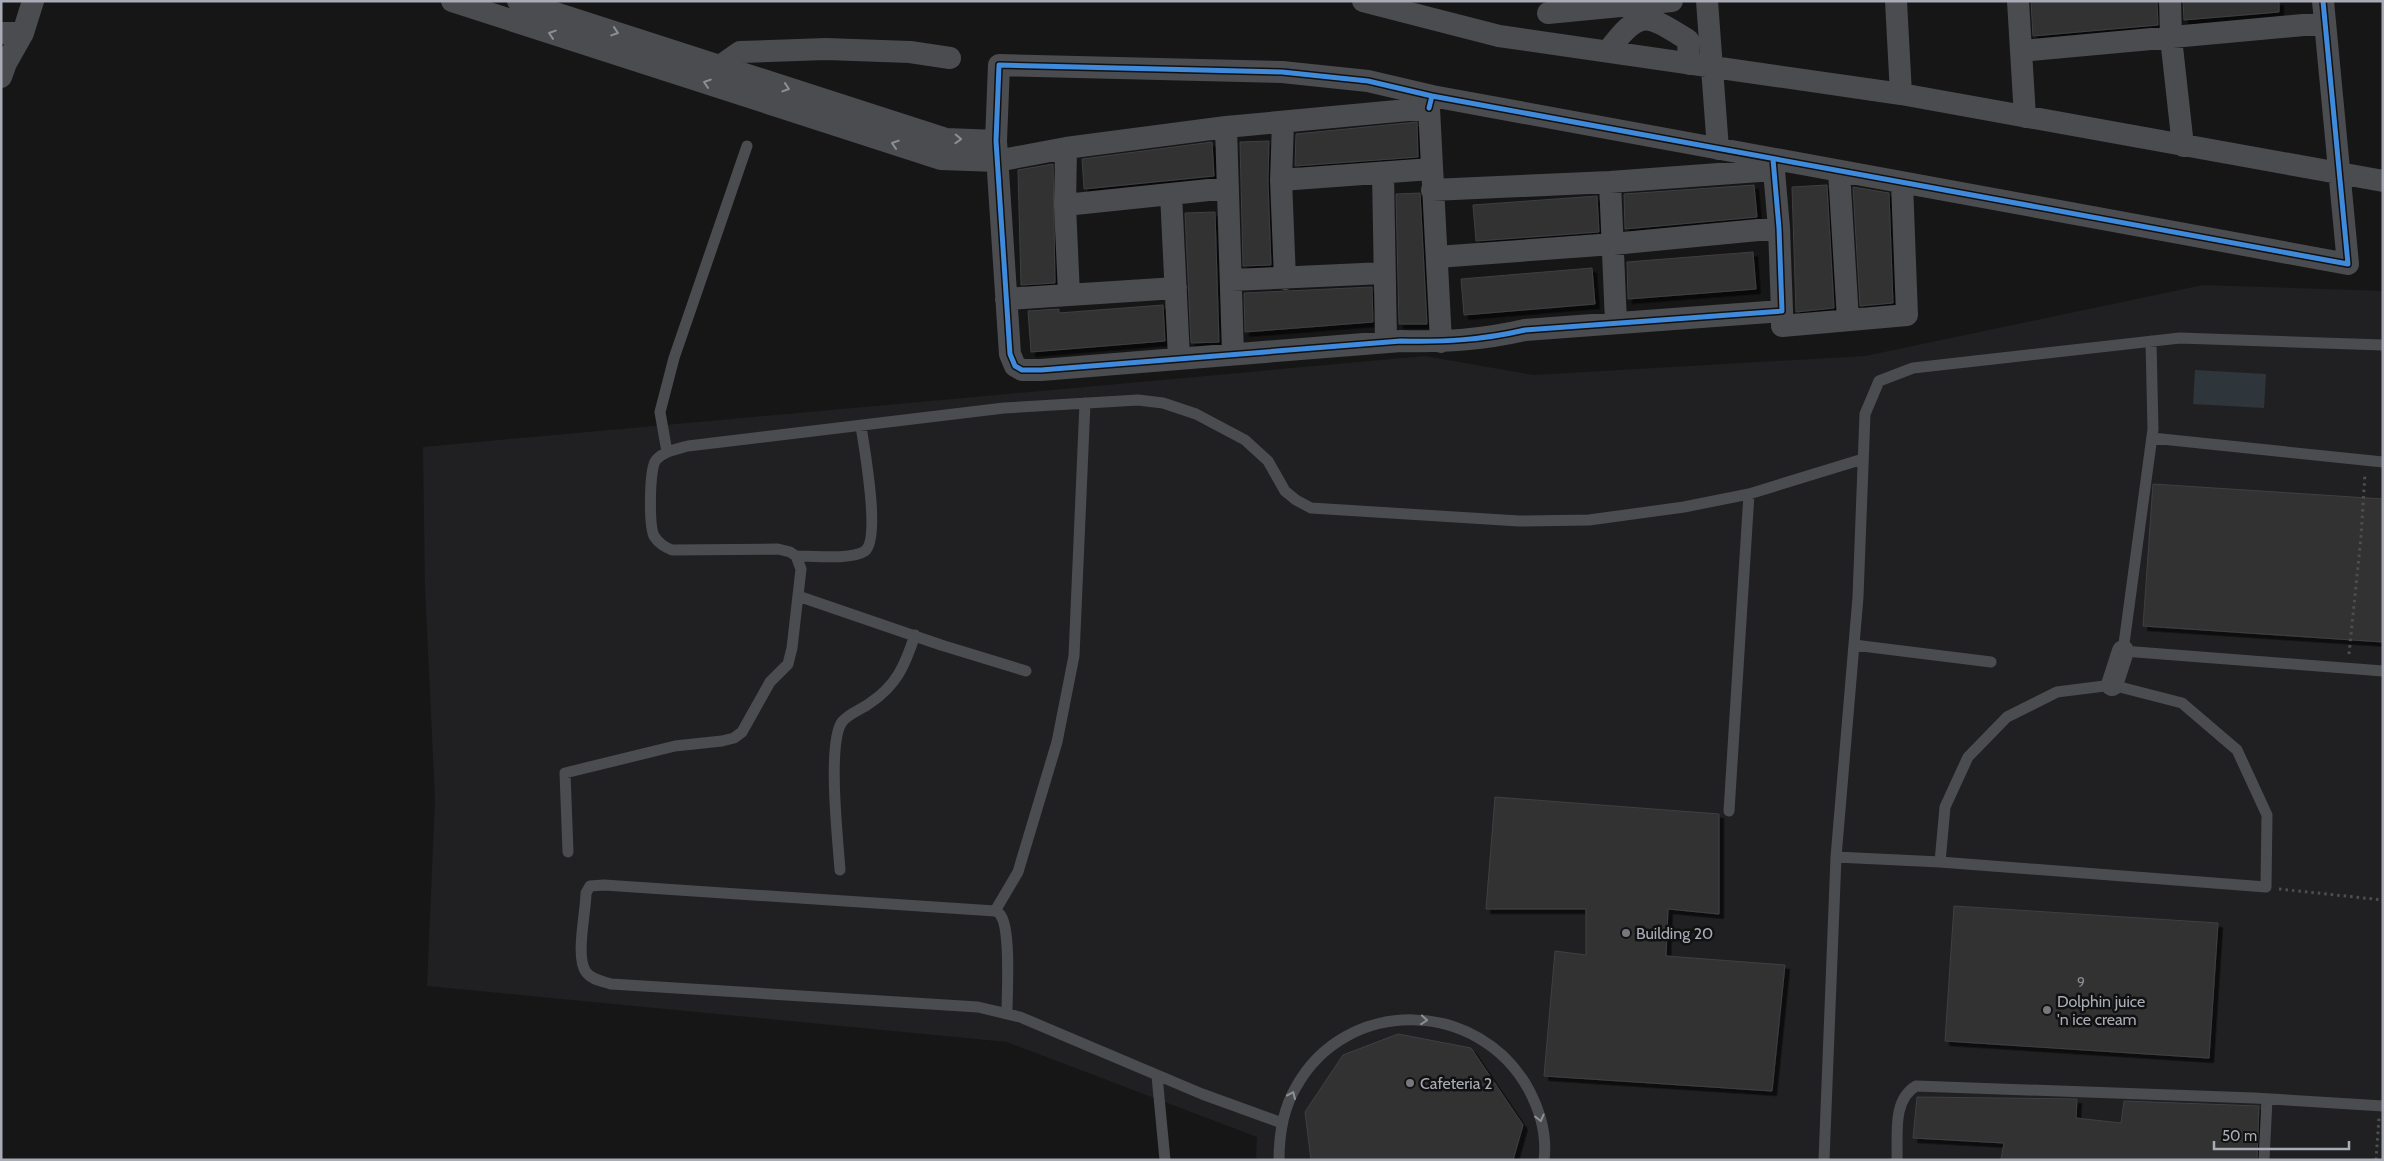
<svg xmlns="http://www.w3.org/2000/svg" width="2384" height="1161" viewBox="0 0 2384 1161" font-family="Cabin,sans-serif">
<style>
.built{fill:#202022}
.water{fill:#2e353b}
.building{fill:#313132;stroke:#3f4043;filter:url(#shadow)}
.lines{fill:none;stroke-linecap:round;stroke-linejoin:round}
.path{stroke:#4c4e50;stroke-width:3;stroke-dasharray:2.5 4;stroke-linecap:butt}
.lane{stroke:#4b4c4f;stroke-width:11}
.street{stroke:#4b4c4f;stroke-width:22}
.cycleway-casing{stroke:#111112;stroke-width:8}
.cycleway{stroke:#408adc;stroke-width:5}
.oneway{stroke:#8d8f97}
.poi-dot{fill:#76787e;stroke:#111112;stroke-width:2}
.labels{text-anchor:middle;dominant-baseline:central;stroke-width:5;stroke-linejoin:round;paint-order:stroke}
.number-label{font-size:14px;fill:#8b8d95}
.poi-label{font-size:16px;fill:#a9acb6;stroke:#111112;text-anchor:start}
</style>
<defs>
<filter id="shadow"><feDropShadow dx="4.5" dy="4.5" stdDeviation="0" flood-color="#0009"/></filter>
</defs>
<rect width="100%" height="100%" fill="#161617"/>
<!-- built -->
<path class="built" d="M2203 285 2383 291V1160H1256L1257 1137 1007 1042 427 986 435 800 425 587 423 447 1425 356 1533 375 1865 356Z"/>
<!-- water -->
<path class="water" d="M2195 370 2266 374 2264 408 2193 404Z"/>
<!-- building -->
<path class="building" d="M2031 1H2157L2158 25 2033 36Z
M2183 1H2279V12L2184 20Z
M1417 122 1418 157 1295 166 1296 134Z
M1269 141 1268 181 1271 265 1243 266 1240 142Z
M1212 142 1214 176 1084 189 1082 159Z
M1053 164 1055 283 1021 285 1018 170Z
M1754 185 1757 217 1625 229 1624 194Z
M1827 185 1834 308 1796 312 1792 187Z
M1853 187 1889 193 1893 303 1860 306Z
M1420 193 1427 324H1399L1396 194Z
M1597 196 1599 232 1476 241 1473 205Z
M1215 212 1219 342 1191 343 1185 213Z
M1753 252 1756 289 1628 299 1627 262Z
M1592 268 1595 304 1464 315 1461 279Z
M1372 287 1373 322 1245 332 1244 293Z
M1163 305 1165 341 1031 352 1028 311 1059 309V313Z
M2153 484 2383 499V642L2143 626Z
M1495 797 1719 814V914L1668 909 1666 956 1785 965 1772 1091 1544 1076 1555 951 1586 955V909H1486Z
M1954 906 2218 923 2209 1058 1945 1041Z
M1398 1034 1471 1048 1523 1125 1513 1160H1311L1305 1112 1343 1055Z
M1917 1097 2077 1099 2076 1118 2121 1123 2124 1101 2259 1106 2257 1160H2001L2004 1143 1913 1138Z"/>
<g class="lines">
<!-- path -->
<path class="path" d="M2349 654 2361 537 2365 473
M2279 889 2383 900
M2376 1160 2379 1118"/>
<!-- lane -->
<path class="lane" d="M2151 341 2153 429 2123 651 2383 671
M2152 438 2383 462
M667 452 660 412 674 358 747 146
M796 556C812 556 852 560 865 551 881 538 864 447 861 426
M798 596 941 645 1026 671
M1854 645 1991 662
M1729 811 1749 494
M568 852 565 773 675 746 722 741 734 738 742 732 770 682 788 664 792 648 801 569 796 556 790 552 778 549 672 550C665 547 659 544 654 536 649 526 649 468 656 460 664 451 677 449 688 446L1004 408 1138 400 1163 403 1196 414 1245 440 1268 461 1285 491 1296 500 1311 508 1519 521 1589 520 1684 507 1749 494 1863 459
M1836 857 1940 862 2266 887 2267 815 2237 750 2182 703 2112 685 2057 692 2007 717 1968 757 1945 807 1940 862
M840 870C838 841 827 743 842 722 849 713 861 710 870 703 897 685 905 665 915 635
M995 911 1018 872 1057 742 1074 656 1085 403
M1007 1013C1007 993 1011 931 1001 916 1000 913 997 912 995 911L604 885 590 886 586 893C586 912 575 957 586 972 592 980 602 981 611 984L978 1007 1020 1017 1202 1094 1282 1123
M1157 1076 1165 1160
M1279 1160C1279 1134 1283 1109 1296 1087 1347 995 1480 999 1529 1090 1540 1111 1547 1136 1544 1160
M1824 1160 1836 857 1858 597 1865 414 1879 381 1913 368 2180 338 2383 345
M1897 1160C1898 1135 1892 1100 1916 1086L2254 1098 2383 1106
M2264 1160 2267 1099"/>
<!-- street -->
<path class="street" d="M452 1 941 159 997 161 1066 148 1226 127 1429 108 1441 342
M518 1 946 139 996 141
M1363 1 1499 36 1901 94 2383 181
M1707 1 1718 149
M1896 1 1901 94
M2018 1 2025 117
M2170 1 2171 38 2183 146
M1548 13 1672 1
M1 33H23L33 1
M1608 51C1640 8 1646 14 1688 40L1689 64
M2021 51 2325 23
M720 66 740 52 826 49 910 52 950 58
M1 77 6 63 23 33
M1432 96 1368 81 1282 72 999 65 996 141 1010 354 1015 366 1022 370H1041L1401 341C1445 342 1482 340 1525 330L1782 311 1779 228 1773 159
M1429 108 1432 96 2348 264 2323 1
M1283 122 1281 180 1285 279
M1226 127 1233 354
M1066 148 1065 205 1069 295
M1839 171 1848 320
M1383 173 1386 342
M1281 180 1431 169
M1610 182 1616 323
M1432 190 1610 182 1773 170
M1171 194 1179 358
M1065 205 1228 188
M1437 257 1613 244 1779 228
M1232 280 1384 273
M1006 299 1176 288
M1782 311V326L1907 315 1902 183
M2112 685 2123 651"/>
<defs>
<path id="cycleway" d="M1432 96 1368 81 1282 72 999 65 996 141 1010 354 1015 366 1022 370H1041L1401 341C1445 342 1482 340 1525 330L1782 311 1779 228 1773 159
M1429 108 1432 96 2348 264 2323 1"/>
</defs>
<!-- cycleway casing -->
<use href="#cycleway" class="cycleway-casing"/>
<!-- cycleway -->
<use href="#cycleway" class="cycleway"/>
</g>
<!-- one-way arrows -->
<defs><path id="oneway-chevron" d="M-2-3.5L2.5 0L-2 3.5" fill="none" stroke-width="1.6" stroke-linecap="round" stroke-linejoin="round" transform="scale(1.25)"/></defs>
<g class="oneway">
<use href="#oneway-chevron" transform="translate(615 32) rotate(18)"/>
<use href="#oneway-chevron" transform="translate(552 34) rotate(-162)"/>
<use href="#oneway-chevron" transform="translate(707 83) rotate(-162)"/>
<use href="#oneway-chevron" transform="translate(786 88) rotate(18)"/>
<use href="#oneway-chevron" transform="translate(958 139) rotate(2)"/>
<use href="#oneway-chevron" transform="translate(895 144) rotate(-162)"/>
<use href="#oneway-chevron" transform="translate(1424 1020) rotate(5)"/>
<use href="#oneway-chevron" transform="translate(1292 1095) rotate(-66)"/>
<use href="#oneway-chevron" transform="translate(1540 1118) rotate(76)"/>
</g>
<!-- markers -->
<g class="poi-dot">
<circle cx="1626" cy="933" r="5"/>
<circle cx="2047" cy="1010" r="5"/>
<circle cx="1410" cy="1083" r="5"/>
</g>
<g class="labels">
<!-- number labels -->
<g class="number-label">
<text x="2081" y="982">9</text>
</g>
<!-- poi labels -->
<g class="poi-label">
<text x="1636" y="933">Building 20</text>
<text x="2057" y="1001">Dolphin juice<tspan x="2057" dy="18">'n ice cream</tspan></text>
<text x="1420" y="1083">Cafeteria 2</text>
</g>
</g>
<!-- border -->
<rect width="2384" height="1161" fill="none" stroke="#a9acb6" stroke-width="5"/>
<!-- scale -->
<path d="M2214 1141v8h135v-8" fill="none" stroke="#a9acb6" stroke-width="2.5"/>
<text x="2222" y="1141" font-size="15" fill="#a9acb6" stroke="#111112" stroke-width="4" paint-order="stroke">50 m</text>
</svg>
